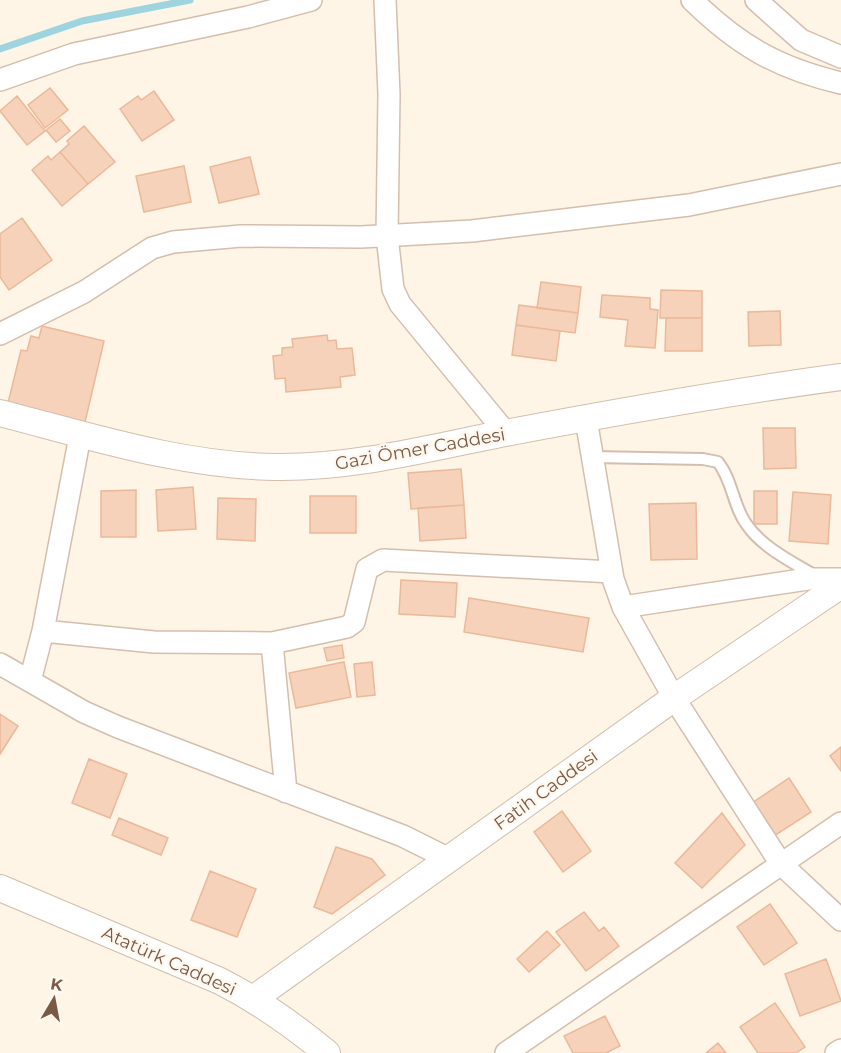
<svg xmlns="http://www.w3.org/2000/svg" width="841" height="1053" viewBox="0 0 841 1053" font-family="Montserrat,sans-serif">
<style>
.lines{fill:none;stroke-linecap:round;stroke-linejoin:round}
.stream{stroke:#9dd4de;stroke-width:7}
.building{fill:#f7d2ba;stroke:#ebb899;stroke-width:1.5}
.service-casing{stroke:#d4bead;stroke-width:14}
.minor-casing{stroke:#d4bead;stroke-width:24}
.tertiary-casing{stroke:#d4bead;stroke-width:28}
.service{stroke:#fff;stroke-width:10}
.minor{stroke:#fff;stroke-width:21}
.tertiary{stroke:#fff;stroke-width:26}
.labels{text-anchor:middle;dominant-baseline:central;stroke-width:5;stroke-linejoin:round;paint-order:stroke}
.street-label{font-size:18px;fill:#7b5947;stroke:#fff8ee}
</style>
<rect width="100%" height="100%" fill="#fef5e6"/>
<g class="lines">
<!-- stream -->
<path class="stream" d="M0 49 82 21 190 0"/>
</g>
<!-- building -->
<path class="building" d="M50 88 68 110 45 128 28 105Z
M154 91 174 120 142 141 120 109 138 96 141 100Z
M17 96 45 131 27 145 0 111Z
M60 119 70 131 56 142 46 130Z
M84 126 115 162 88 184 60 152 69 144 67 141Z
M60 152 88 184 62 206 32 170 48 156 51 160Z
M250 157 259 194 219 203 210 167Z
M184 166 191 202 144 212 136 176Z
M22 218 52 260 9 290 0 277V234Z
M541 282 581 287 578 313 537 308Z
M661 290 702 291V318H660Z
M602 295 650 298V309L658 310 655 348 625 346 628 320 600 317Z
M519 305 578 313 575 333 516 325Z
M780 311 781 345 749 346 748 312Z
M666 318H702V351H665Z
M516 325 560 331 556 361 512 355Z
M42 326 104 341 85 422 8 403 21 350 27 351 31 336 39 338Z
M327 335 328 341 336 340 337 349 352 348 355 375 340 377 341 387 286 392 285 378 275 379 273 356 282 355V348L293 347 292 339Z
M763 428H795L796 468 764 469Z
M461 469 464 505 411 509 408 473Z
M193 487 196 529 158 531 156 490Z
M136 490V537H101V491Z
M754 491H777V524H754Z
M793 492 831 495 828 544 789 541Z
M310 496H356V533H310Z
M218 498 256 499 255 541 217 539Z
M696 503 697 559 651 560 649 504Z
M464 505 466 538 420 541 418 508Z
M401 580 457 583 455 617 399 614Z
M469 598 589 618 583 652 464 632Z
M342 645 344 658 327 661 324 648Z
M344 662 351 697 296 708 289 673Z
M372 662 375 695 357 697 354 664Z
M0 714 18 726 0 754Z
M841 747V771L830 756Z
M89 759 127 774 110 818 72 803Z
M789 778 811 812 774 836 752 803Z
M562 811 591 851 563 872 534 832Z
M722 813 745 845 702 888 675 863Z
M119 818 168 838 161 855 112 835Z
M336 847 372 859 385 875 332 914 314 907Z
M210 871 256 889 237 937 191 920Z
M770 904 797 943 764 965 737 927Z
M584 912 599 931 604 927 619 946 586 971 556 932Z
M547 931 560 945 529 972 517 959Z
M826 959 841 1001 800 1016 785 974Z
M775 1003 805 1047 796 1053H758L740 1027Z
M605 1016 620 1046 606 1053H573L564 1036Z
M718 1043 726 1053H706Z"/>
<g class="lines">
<defs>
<path id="service" d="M591 457 703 459 718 462C733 481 733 507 747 525 762 547 792 562 814 575"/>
<path id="minor" d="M385 0 389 94 387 236 393 289 400 304 506 433
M692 0C738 45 777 68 841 83
M756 0 801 40 841 57
M0 80 74 54 248 17 311 0
M0 334 84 292 152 248 173 242 241 236 361 237 472 231 689 205 841 174
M586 419 613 579 623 607 674 698 781 864 841 920
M623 607 808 579H841
M43 631 154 642 272 643 347 627 354 622 367 569 383 560 612 572
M272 643 286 792
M0 664 84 712 118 727 403 836 449 859
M30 681 43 631 80 436
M506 1053 841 823
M836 1053 841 1050"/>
<path id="tertiary" d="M0 413C90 436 182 466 276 467 354 468 429 448 505 433 616 412 729 392 841 377
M0 888 220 981C259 1001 293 1025 327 1053
M253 999 674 698 841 585"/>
</defs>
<!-- service casing -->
<use href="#service" class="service-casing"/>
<!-- minor casing -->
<use href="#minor" class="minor-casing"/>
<!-- tertiary casing -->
<use href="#tertiary" class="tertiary-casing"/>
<!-- service -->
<use href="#service" class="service"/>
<!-- minor -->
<use href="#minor" class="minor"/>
<!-- tertiary -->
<use href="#tertiary" class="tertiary"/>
</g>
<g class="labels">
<!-- street labels -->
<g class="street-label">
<text transform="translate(420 449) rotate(-10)">Gazi Ömer Caddesi</text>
<text transform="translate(546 790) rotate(-36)">Fatih Caddesi</text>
<text transform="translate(169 961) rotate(24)">Atatürk Caddesi</text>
</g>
</g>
<!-- north arrow -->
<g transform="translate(54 999) rotate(10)" stroke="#fff8ee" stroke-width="4.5" paint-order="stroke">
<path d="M0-4.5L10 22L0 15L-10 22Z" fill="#7b5947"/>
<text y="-9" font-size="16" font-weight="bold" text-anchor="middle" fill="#7b5947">K</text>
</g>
</svg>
